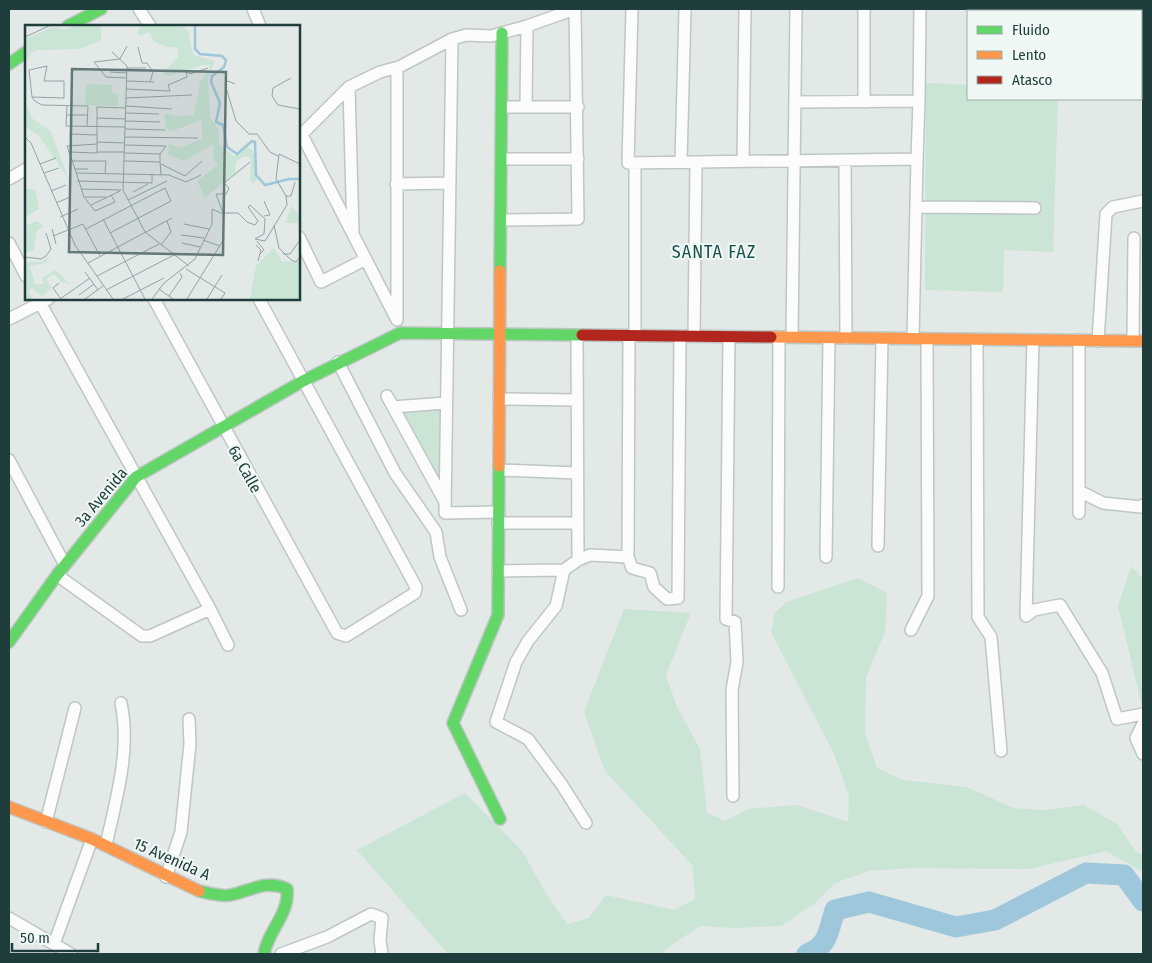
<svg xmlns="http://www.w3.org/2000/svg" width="1152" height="963" viewBox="0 0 1152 963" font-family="'Fira Sans Condensed',sans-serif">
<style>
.green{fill:#cae4d6}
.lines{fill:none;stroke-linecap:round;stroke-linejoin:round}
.river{stroke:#9fc7db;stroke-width:21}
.street-casing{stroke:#bfc6c4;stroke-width:14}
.fast-casing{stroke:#bec6c4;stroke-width:14}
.slow-casing{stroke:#bec6c4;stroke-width:14}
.jam-casing{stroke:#bec6c4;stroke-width:14}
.street{stroke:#fbfcfb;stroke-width:11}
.fast{stroke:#63d668;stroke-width:11}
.slow{stroke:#ff974d;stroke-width:11}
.jam{stroke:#b3261e;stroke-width:11}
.labels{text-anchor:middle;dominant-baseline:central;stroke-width:4;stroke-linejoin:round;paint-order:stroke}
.street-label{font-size:16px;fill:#1f3d3a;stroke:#f0f8f5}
.neighbourhood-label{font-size:18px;letter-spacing:1px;fill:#19504d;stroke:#f0f8f5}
.inset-river{fill:none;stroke:#9fc7db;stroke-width:2.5}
.inset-road{fill:none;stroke:#94a4a2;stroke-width:1}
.view{fill:#637977;fill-opacity:0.15;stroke:#637977;stroke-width:2.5}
.inset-edge{fill:none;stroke:#1f3d3a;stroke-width:2.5}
</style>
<rect width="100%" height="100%" fill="#e2e9e7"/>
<!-- green -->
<path class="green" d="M926 83 968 85V99H1058L1053 252 1004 250 1003 292 925 290Z
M445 403 446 503 393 407Z
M1131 566 1143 579V710L1118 606Z
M858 578 887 593 885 632 866 677 865 734 877 768 903 780 966 787 1014 808 1046 810 1084 805 1117 824 1136 852 1143 855V872L1106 851 1029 869 913 868 869 871 835 883 814 904 781 926 732 928 700 926 666 949 663 954H448L357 850 465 793 522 851 547 895 567 924 589 918 606 895 674 910 695 899 693 866 605 771 584 712 624 609 691 613 666 675 677 707 700 749 707 813 725 821 748 809 797 805 848 822 849 796 834 754 771 632 775 613 786 602Z"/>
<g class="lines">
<!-- river -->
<path class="river" d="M807 954C829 946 828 931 835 910L869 902 956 927 995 920 1086 873 1124 875 1143 901"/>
<defs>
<path id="street" d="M139 9 150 26
M253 9 260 26
M632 9 628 163 917 159 913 338
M452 39 445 513 499 512
M397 68V320
M349 87 353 233
M796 102 919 101 920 9
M864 102V9
M502 107H578
M526 107 527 26 575 9
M302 135 396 318
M299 137 349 87 380 72 399 67 452 39 466 35 491 36 527 26
M502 159H578
M917 159 919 101
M845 160 846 338
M743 161 745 9
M681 162 685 9
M9 179 26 169
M396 184 448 183
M916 207 1035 208
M502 220 578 219 575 9
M299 237 321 282 366 259
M9 243 26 276
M38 299 210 609 228 645
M154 299 337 633 346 636 415 593 416 587 259 299
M9 319 48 299
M635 336V164
M694 336 696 162
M729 337 726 619 735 622 737 662 732 690 733 796
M792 337 796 9
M977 339 978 617 991 637 1001 751
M1098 341 1106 214 1113 207 1143 201
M1133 341 1134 238
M338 362 395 473 436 532 440 557 461 610
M387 396 445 502
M499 399 577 400
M393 407 445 403
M9 460 65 565
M499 470 577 473
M1079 491 1103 503 1141 507 1143 505
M1079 513V340
M498 523H577
M878 546 882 338
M628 557 629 336
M826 557 829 338
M578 560 590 555 628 557 632 568 650 573 654 587 667 599 678 598 680 336
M564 570 556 606 528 641 516 662 496 722 528 739 562 785 586 823
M498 571 564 570 578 560 577 335
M57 575 142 636H150L210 609
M778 587 779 337
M1026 616 1033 340
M1026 616 1034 610 1060 605 1102 673 1117 719 1143 714
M911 630 928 596 927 339
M1143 724 1136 738 1143 754
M46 822 75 708
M106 845C116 799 131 751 121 703
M166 877 181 832 190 744 189 719
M9 918 71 954
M54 944 92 839
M281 954 327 937 371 914 382 918 380 940 382 954"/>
<path id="fast" d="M68 26 101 9
M9 64 26 52
M500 271 502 33
M499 466 498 615 453 723 500 819
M9 642 57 575 136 477 303 381 400 333 582 335
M199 891C208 893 221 897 230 895 251 891 266 879 287 889 290 914 268 930 264 954"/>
<path id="slow" d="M771 337 1143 341
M499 466 500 271
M9 807 92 839 199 891"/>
<path id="jam" d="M582 335 771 337"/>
</defs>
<!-- street casing -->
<use href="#street" class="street-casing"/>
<!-- fast casing -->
<use href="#fast" class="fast-casing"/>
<!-- slow casing -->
<use href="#slow" class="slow-casing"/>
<!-- jam casing -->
<use href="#jam" class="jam-casing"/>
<!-- street -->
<use href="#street" class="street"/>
<!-- fast -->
<use href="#fast" class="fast"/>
<!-- slow -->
<use href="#slow" class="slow"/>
<!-- jam -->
<use href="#jam" class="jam"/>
</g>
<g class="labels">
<!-- street labels -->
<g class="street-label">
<text transform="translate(245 469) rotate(61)">6a Calle</text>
<text transform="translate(101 497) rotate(-50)">3a Avenida</text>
<text transform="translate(172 859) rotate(24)">15 Avenida A</text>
</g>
<!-- neighbourhood labels -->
<g class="neighbourhood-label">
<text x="714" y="252">SANTA FAZ</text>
</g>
</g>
<!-- overview -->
<g transform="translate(25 25)">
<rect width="275" height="275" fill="#e2e9e7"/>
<path d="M49 1H76V16L53 24 14 25 7 27 0 37V14L28 2 40 5ZM115 1H157L163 6 168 30 190 36 183 54 185 91 194 106V119L209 131 222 122 228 125 232 155 228 158 225 155 226 134 223 131 217 132 211 137 210 148 180 173 172 156 193 140 188 133 189 119 159 136 143 130 144 119 154 123 177 114V95L147 106 142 104 139 92 141 88 154 91 169 90 175 57 185 44 184 40H178L144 51 137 49 153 32V23L139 21 129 16 124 7 115 11 112 9ZM61 59 87 60V68L93 69V81L60 80ZM0 76 7 93 26 107 44 155 14 111 0 101ZM0 164H10L14 184 0 192ZM267 181 275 192V198H260ZM11 196 19 201 12 205 9 225 0 228V201ZM249 223 257 237 275 236V274H225L231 241ZM26 230 20 238 5 241 10 259H19L17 253 31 245 46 260 35 256 29 249 21 254 27 263 17 271 7 263 4 267 7 274H0V237H17Z" fill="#cae4d6"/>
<path class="inset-river" d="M170 1V24L175 29 197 31 201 35 199 42 187 51 186 57 195 78 191 97 198 100 202 122 212 129 227 116 230 117 231 150 240 160 264 154H275"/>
<path class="inset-road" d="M0 12 24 1M113 22 117 38H122L128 47 125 57M87 27 102 41 98 165 120 207 164 241M102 43H121M85 47 102 48M101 53 81 52 69 37 95 34 102 21M266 53 248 63 247 71 253 80 275 84M101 56 129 57M210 59 203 56 200 59 211 96 224 109H232L245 127 253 131M101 64 145 66 143 60 162 52 161 46 165 49 183 43M7 72 39 73V56H19L22 41 4 45 7 72 10 76 17 80 63 81 62 101M101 73 167 70M42 81 41 101 100 102M101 81 147 84M100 88 134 89M42 90H63M72 93 100 94M100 96 135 97M275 101V122M100 104 140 105M0 112 6 118 50 220 88 274M100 112 173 113M72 117 100 118M46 118 45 109 72 110M100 120 141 121M44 127 72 128V82L101 83M72 127H99M99 128 135 129M47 136H81L80 148M99 136 135 137 136 150M135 137V129L141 121M15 139 31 133M136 139 160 151 177 136M50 144 59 172 70 186 90 177 86 170M63 144H50L42 121 72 119M19 148 34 143M51 148 144 150 161 157 176 150M52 156 127 158V149M56 164 96 165M26 166 41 160M108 167 123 159M261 171H266L270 157M60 172H81M103 175 142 156M31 178 45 172M66 180 95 166M198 188 191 169H201L204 163 199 158 225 137M239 191 245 190 239 176M35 192 53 184M78 194 120 274M159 199 184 204M249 200 254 223 266 235 271 237 275 232M27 204 31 219M61 204 140 163 146 176 85 208M156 210 179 213M28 211 58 199 75 231M178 215 195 221M232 216 239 225 234 230M157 218 175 222M136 220 146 207 142 196M231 220 236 225 233 236M258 229H265L275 215M0 232 16 234 21 231 26 224 21 208M63 238 147 193M161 244 200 268 196 274M60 247 73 265M72 251 134 219M34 258 28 263 36 274M134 264 148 274M81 265 149 230M54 270 69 259M144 271 157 252 155 248M35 274 65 253M60 274 78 261M98 274 139 253M127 274 139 258 170 234 187 199V184L196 188H213L222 197 230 200 233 196 223 182 225 180 240 194 239 209 230 214 240 216 262 180 261 171 251 154 254 129 275 139M162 274 199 214M182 274 197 250"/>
<path class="view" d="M47 44 201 47 198 230 44 227Z"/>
<rect width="275" height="275" class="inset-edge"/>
</g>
<!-- border -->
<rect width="1152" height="963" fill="none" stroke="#1f3d3a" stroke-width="20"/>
<!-- legend -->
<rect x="967" y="10" width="175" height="90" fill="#f0f8f5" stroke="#9cadaa"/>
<rect x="977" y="26" width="25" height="8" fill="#63d668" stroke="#9cadaa"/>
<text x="1012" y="35" font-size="15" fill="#1f3d3a">Fluido</text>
<rect x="977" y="51" width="25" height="8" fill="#ff974d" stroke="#9cadaa"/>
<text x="1012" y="60" font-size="15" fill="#1f3d3a">Lento</text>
<rect x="977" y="76" width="25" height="8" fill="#b3261e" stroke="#9cadaa"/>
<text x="1012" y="85" font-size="15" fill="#1f3d3a">Atasco</text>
<!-- scale -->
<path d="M12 943v8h86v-8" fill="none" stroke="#1f3d3a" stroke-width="2.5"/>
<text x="20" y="943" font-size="15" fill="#1f3d3a" stroke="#f0f8f5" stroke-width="4" paint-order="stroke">50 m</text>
</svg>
